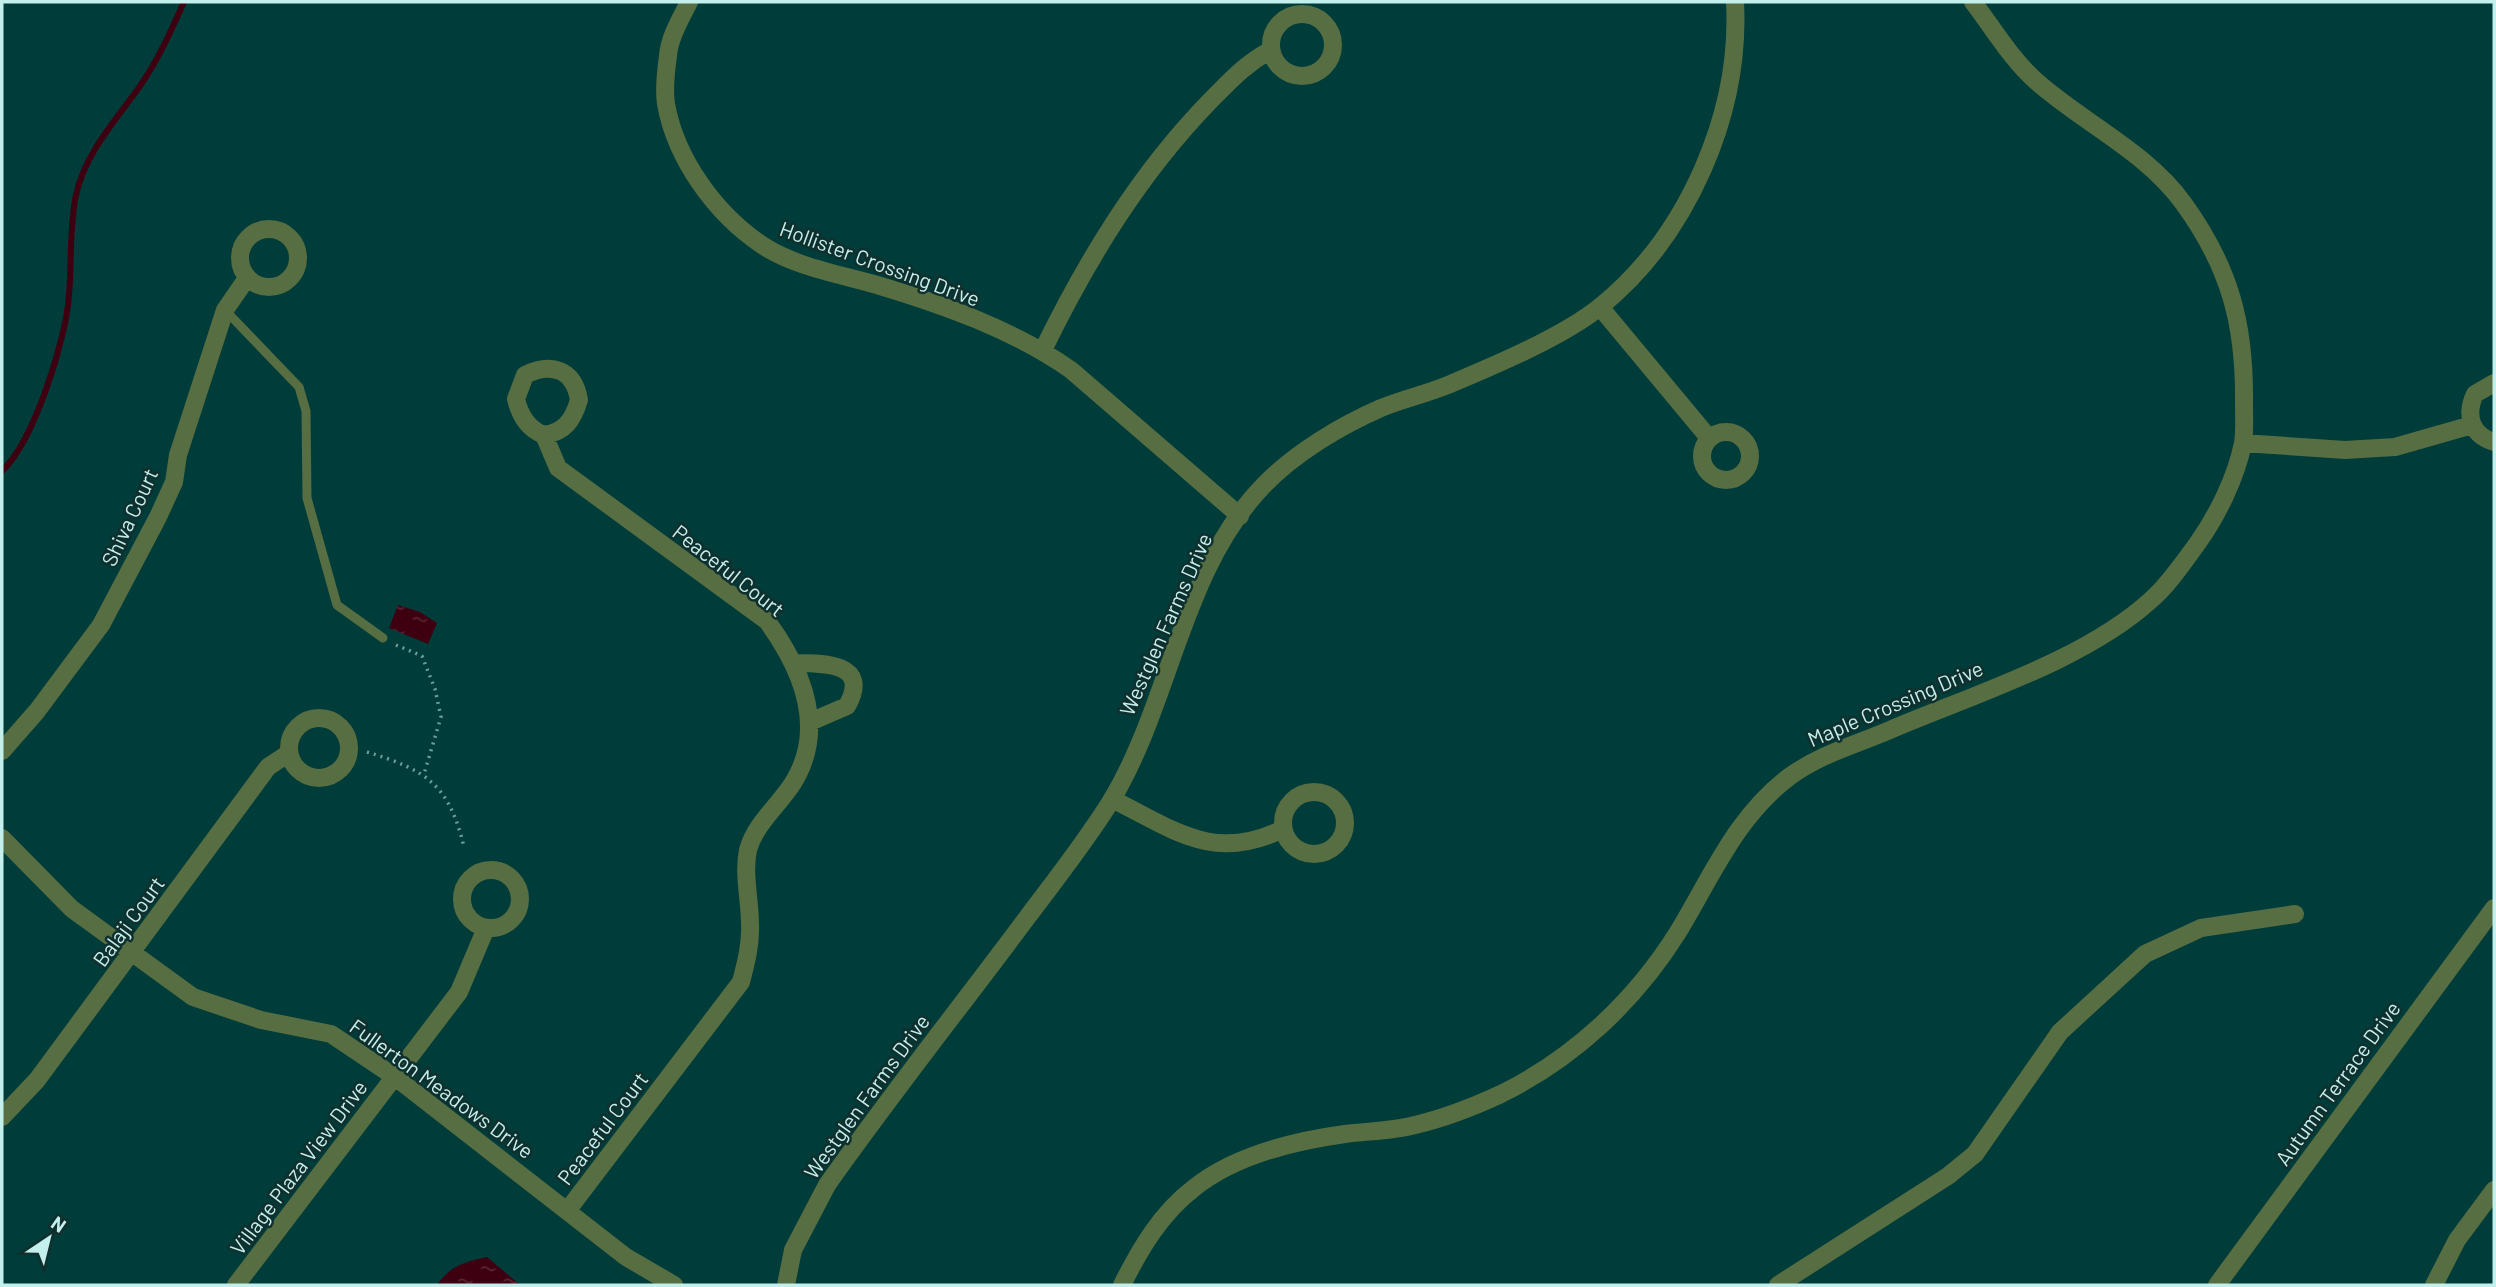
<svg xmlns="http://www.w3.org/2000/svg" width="2496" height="1287" viewBox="0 0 2496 1287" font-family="Barlow,sans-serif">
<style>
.water{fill:url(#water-ripples)}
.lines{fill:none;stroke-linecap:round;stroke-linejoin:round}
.stream{stroke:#3e0010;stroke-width:6}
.path{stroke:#6b9e9c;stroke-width:3.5;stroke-dasharray:2 5;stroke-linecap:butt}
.service{stroke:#566e41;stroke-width:9}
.minor{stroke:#566e41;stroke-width:18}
.tertiary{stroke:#566e41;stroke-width:18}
.labels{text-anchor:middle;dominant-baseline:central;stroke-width:5;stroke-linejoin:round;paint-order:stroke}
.street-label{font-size:21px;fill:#c3efed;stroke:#102f2d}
</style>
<defs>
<pattern id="water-ripples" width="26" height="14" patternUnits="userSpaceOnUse" patternTransform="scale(1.75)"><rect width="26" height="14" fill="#3e0010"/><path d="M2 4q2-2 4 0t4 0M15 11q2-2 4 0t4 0" fill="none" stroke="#582633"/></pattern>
</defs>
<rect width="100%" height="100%" fill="#003c3a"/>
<!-- water -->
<path class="water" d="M398 605 420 612 437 623 428 644 389 628Z
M487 1257 520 1285H437C450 1266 464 1262 487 1257Z"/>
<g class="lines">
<!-- stream -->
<path class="stream" d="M2 471C34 441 66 340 69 295 72 262 69 228 76 195 85 153 116 120 140 86 158 60 171 31 184 2"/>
<!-- path -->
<path class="path" d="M396 645 422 656 435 689 441 717 424 774
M367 752C426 770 449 784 464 847"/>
<!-- service -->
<path class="service" d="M225 310 299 387 306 411 307 498 337 605 383 638"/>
<!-- minor -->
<path class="minor" d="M689 2C681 18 669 38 668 56 666 70 664 90 666 104 676 160 716 214 762 245 795 267 840 274 877 285 944 305 1014 330 1071 370L1240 516
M1271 45a31 31 0 1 1 62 0a31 31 0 1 1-62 0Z
M240 258a29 29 0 1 1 58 0a29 29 0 1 1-58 0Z
M1600 307 1709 438
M1043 350C1087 260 1139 174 1210 101 1230 81 1246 63 1271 50
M2494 383 2475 394C2465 415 2471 435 2494 442
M1702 456a24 24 0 1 1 48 0a24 24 0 1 1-48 0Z
M544 435C565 432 573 420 579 400 574 369 551 362 525 375L516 399C520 416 528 429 544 435L558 468 767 621C802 669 827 728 793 783 779 805 755 824 748 850 743 874 750 900 750 924 751 944 746 963 741 982L567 1211
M2243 443 2345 450 2395 447 2472 425
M794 663C821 663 872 662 847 706L810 722
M289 748a30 30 0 1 1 60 0a30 30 0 1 1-60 0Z
M2 751 37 711 101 625 158 517 174 482 178 455 225 310 247 278
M1283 823a31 31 0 1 1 62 0a31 31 0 1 1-62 0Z
M1112 799C1174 830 1214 863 1283 829
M2 838 72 909 193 997 261 1020 331 1034 395 1077 626 1257 674 1285
M462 899a29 29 0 1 1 58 0a29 29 0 1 1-58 0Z
M2 1117 37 1080 268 767 289 753
M236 1285 459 992 486 928
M1122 1285C1140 1249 1161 1213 1194 1188 1235 1155 1294 1141 1345 1134 1368 1131 1393 1131 1415 1125 1445 1118 1473 1107 1501 1094 1574 1058 1635 1001 1678 932 1712 876 1736 817 1789 777 1820 754 1855 745 1890 730 1972 695 2086 660 2152 599 2169 584 2183 563 2197 544 2217 516 2236 478 2243 443 2245 431 2244 416 2244 403 2245 324 2230 268 2184 204 2146 151 2083 123 2036 81 2011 59 1993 28 1973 2
M1778 1285 1948 1176 1975 1154 2060 1032 2145 954 2201 928 2295 914
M2217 1285 2494 908
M2434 1285 2457 1240 2494 1190"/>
<!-- tertiary -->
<path class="tertiary" d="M786 1285 793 1250 827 1185C892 1093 962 1005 1029 915 1057 878 1086 841 1111 801 1171 702 1181 570 1264 485 1295 453 1340 426 1381 408 1403 399 1426 394 1448 385 1493 366 1563 337 1601 306 1688 235 1741 113 1735 2"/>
</g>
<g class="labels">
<!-- street labels -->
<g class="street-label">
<text transform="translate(880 263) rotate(20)">Hollister Crossing Drive</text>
<text transform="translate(129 517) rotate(-65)">Shiva Court</text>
<text transform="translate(729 570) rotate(38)">Peaceful Court</text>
<text transform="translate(1165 624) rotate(-66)">Westglen Farms Drive</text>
<text transform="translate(1895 703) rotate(-23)">Maple Crossing Drive</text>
<text transform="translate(128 921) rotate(-54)">Balaji Court</text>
<text transform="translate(2337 1083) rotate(-54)">Autumn Terrace Drive</text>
<text transform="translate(442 1088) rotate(36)">Fullerton Meadows Drive</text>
<text transform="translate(866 1096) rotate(-54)">Westglen Farms Drive</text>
<text transform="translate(602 1128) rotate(-53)">Peaceful Court</text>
<text transform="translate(298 1167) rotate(-53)">Village Plaza View Drive</text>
</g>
</g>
<!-- border -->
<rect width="2496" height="1287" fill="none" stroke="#c3efed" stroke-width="7"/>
<!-- north arrow -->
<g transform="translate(49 1238) rotate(35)" stroke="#102f2d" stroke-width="5" paint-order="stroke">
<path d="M0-5L12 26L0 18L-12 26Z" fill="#c3efed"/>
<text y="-10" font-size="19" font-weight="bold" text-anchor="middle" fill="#c3efed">N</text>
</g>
</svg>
